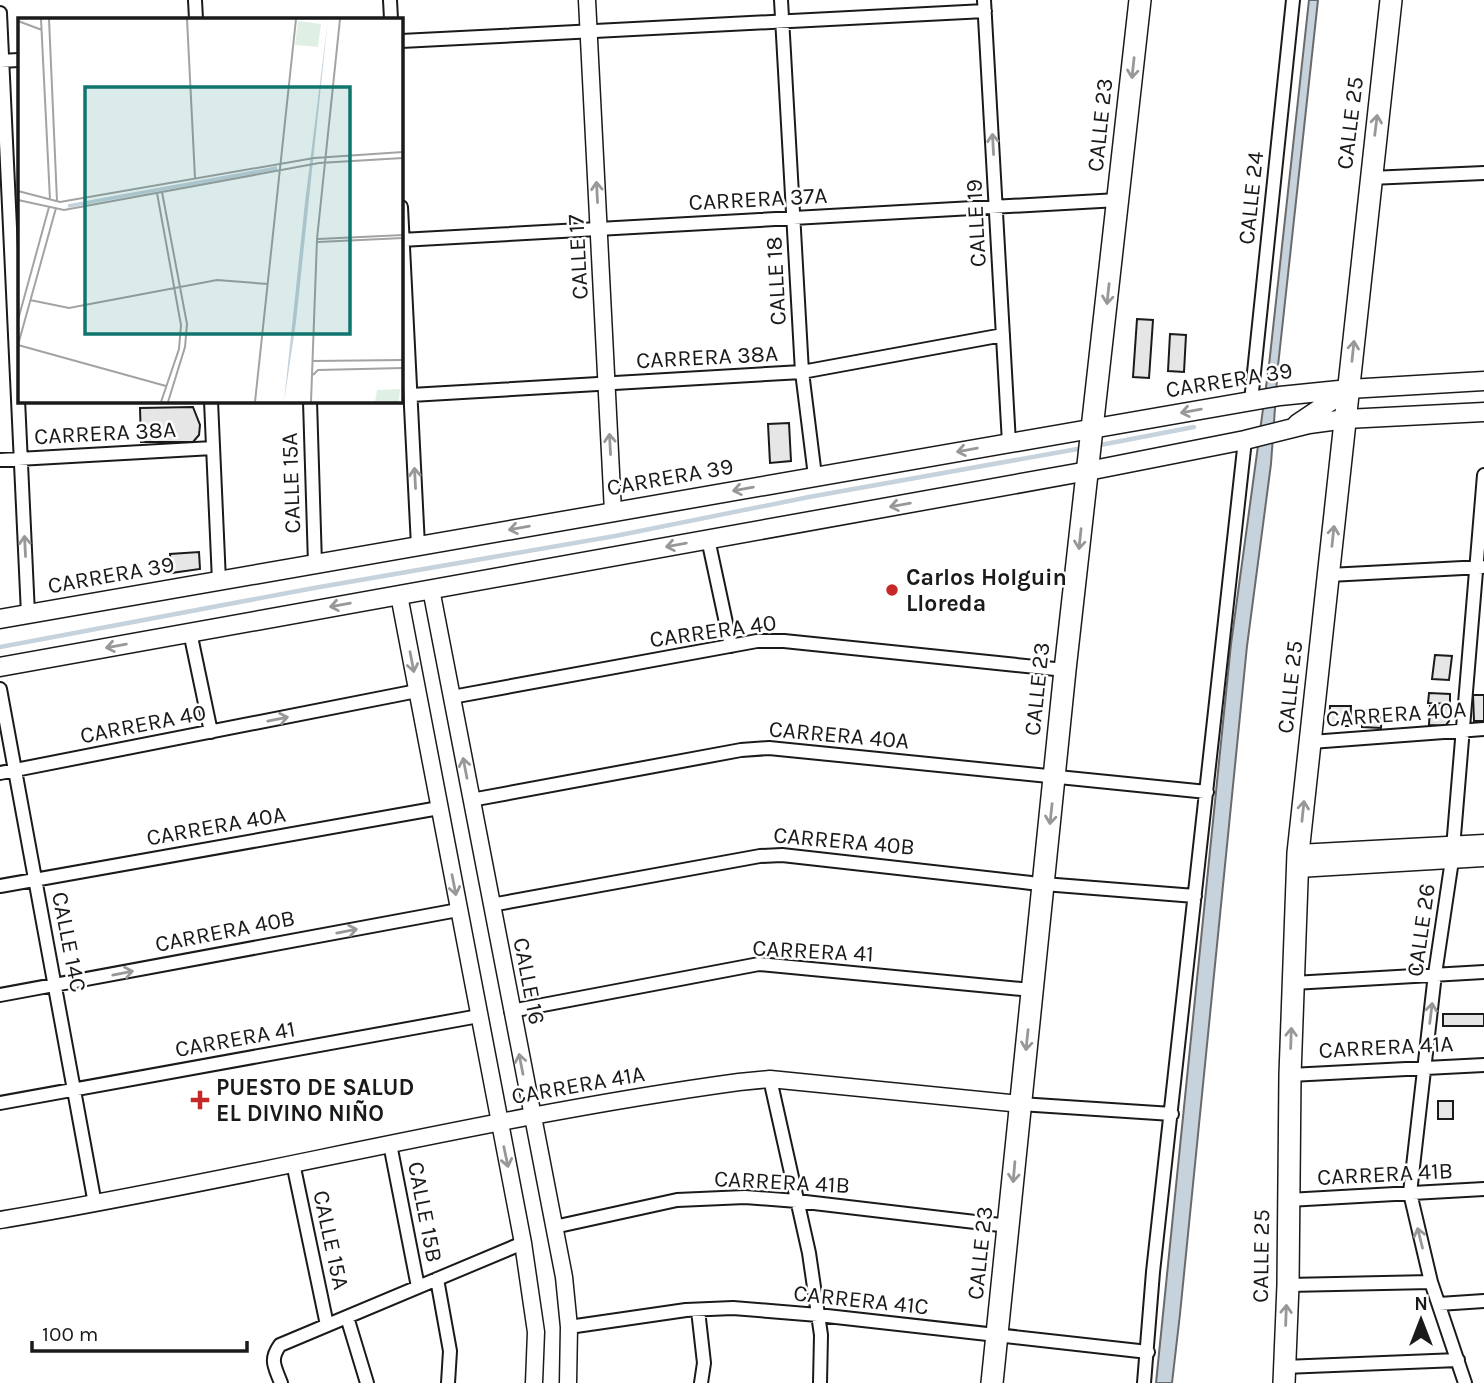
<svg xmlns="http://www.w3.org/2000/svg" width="1484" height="1383" viewBox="0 0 1484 1383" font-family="Karla,sans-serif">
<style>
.water{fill:#c6d2dc;stroke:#6a6a6a;stroke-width:2}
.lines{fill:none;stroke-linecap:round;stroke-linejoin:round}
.stream{stroke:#c6d2dc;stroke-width:4.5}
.building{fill:#e6e6e6;stroke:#1a1a1a;stroke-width:2}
.minor-casing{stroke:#1a1a1a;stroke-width:16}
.tertiary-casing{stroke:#1a1a1a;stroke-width:19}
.secondary-casing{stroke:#1a1a1a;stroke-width:21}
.primary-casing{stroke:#1a1a1a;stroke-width:24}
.minor{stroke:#fff;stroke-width:12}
.tertiary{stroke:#fff;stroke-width:16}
.secondary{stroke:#fff;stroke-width:18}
.primary{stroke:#fff;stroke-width:21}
.oneway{stroke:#989898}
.poi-dot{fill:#c62828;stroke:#fff;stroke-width:2.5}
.labels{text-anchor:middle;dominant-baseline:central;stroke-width:5;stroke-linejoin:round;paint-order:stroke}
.street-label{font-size:23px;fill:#1a1a1a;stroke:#fff}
.poi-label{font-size:23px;font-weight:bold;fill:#1a1a1a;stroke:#fff;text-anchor:start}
.inset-river{fill:none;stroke:#c6d2dc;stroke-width:3.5}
.inset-road{fill:none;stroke:#a3a3a3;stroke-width:2}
.view{fill:#0f766e;fill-opacity:0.15;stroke:#0f766e;stroke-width:3.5}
.inset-edge{fill:none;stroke:#1a1a1a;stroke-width:3.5}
</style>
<rect width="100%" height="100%" fill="#fff"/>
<!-- water -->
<path class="water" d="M1309 0H1318L1278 366 1271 464 1247 646 1180 1314 1172 1383H1156L1231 644 1269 365Z"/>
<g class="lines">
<!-- stream -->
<path class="stream" d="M1095 446 1194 427
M0 647 314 588 615 536 809 497 1083 448"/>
</g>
<!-- building -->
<path class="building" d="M1137 319 1153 320 1149 378 1133 377Z
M1170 334 1186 335 1184 372 1168 371Z
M193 407 200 425 199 435 193 442H141L140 408Z
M789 423 791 461 770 463 768 424Z
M199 552 200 569 171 573 170 554Z
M1435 655 1452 656 1449 680 1432 679Z
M1429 693 1450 694V704L1428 703Z
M1473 695H1484V721H1474Z
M1330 706H1351L1350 726H1329Z
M1430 706 1450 707 1449 721 1445 726 1429 725Z
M1363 710 1382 711 1381 728 1362 727Z
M1443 1014H1484V1026H1443Z
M1438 1101H1453V1119H1438Z"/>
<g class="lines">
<defs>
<path id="minor" d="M195 0 196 19
M390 0 391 19
M781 0 802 372 815 476
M984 0 1009 443
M0 13 28 614
M401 41 985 11
M0 61 19 60
M1370 178 1484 173
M401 207 418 546
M401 240 1118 200
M411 395 802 372 1003 335
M211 401 219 581
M310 401 315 564
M1251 401 1293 0
M0 460 213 448
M708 539 731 646
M1329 575 1482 567
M190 632 211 732
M0 689 95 1204
M452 697 757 641H784L1065 670
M1311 742 1484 729
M0 773 417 691
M471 800 741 750 769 748 1207 792
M0 886 439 808
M491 905 760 856 782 855 1031 883 1195 896
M1293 983 1484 972
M0 995 458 910
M511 1011 759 964 1032 990
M1290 1075 1484 1065
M770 1079 809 1253 821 1335 820 1383
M0 1103 479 1016
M1020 1104 1172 1114
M390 1144 418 1287
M293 1163 327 1325
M1288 1200 1484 1189
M554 1227 677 1200 745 1197 797 1201 1009 1226
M437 1279 450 1351 448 1383
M1288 1285 1431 1282
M1439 1304 1484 1301
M698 1310 704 1363 701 1383
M347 1317 367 1383
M569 1327 686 1310 733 1308 818 1315 1148 1352
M1284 1367 1458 1360
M281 1383C275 1367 269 1360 280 1345L523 1243
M1144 1383 1153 1272 1245 440
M1465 1383 1431 1282 1410 1193 1435 974 1452 860 1484 475"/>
<path id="tertiary" d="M587 0 613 512
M431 589 564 1277 569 1327 568 1383
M399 595 523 1243 536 1332 534 1383
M1298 853 1484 843
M1298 869 1484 858
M0 1220C247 1179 490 1116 739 1082L770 1079 1020 1104"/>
<path id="secondary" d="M1297 424 1346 391
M0 619 1280 396 1349 389 1484 381
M0 667 1088 471 1245 440 1309 424 1346 419 1484 412"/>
<path id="primary" d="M992 1383 1065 670 1140 0
M1284 1383 1288 1285 1290 1075 1298 853 1391 0"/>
</defs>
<!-- minor casing -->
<use href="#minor" class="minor-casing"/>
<!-- tertiary casing -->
<use href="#tertiary" class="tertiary-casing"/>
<!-- secondary casing -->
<use href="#secondary" class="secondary-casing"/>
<!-- primary casing -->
<use href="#primary" class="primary-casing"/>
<!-- minor -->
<use href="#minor" class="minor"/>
<!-- tertiary -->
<use href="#tertiary" class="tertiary"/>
<!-- secondary -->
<use href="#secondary" class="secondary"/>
<!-- primary -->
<use href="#primary" class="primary"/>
</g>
<!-- one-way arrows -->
<defs><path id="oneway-shaft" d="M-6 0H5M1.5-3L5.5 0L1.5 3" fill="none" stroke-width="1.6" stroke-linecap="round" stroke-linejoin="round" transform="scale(1.75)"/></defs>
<g class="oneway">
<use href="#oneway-shaft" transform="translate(1133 68) rotate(96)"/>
<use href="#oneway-shaft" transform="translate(1376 125) rotate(-83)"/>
<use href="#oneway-shaft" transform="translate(993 144) rotate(-93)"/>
<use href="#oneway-shaft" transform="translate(597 192) rotate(-93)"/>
<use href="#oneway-shaft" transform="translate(1108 294) rotate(96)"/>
<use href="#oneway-shaft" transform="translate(1353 351) rotate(-84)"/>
<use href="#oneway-shaft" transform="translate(1191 411) rotate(170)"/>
<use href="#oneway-shaft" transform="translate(610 444) rotate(-93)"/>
<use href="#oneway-shaft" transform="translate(967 450) rotate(170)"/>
<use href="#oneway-shaft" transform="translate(415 478) rotate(-93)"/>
<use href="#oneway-shaft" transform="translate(743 489) rotate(170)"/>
<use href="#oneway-shaft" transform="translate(900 505) rotate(170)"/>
<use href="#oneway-shaft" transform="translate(519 528) rotate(170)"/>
<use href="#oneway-shaft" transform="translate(1333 536) rotate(-84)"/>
<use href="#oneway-shaft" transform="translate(1080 539) rotate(96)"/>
<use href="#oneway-shaft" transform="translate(676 545) rotate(170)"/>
<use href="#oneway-shaft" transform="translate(25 546) rotate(-93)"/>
<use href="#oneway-shaft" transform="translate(340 605) rotate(170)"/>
<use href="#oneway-shaft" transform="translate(116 646) rotate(170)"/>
<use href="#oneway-shaft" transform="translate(412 662) rotate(79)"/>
<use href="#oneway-shaft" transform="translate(278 719) rotate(-11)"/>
<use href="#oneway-shaft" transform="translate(465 768) rotate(-101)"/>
<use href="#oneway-shaft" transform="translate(1303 811) rotate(-84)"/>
<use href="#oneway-shaft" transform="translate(1051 814) rotate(96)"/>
<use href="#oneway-shaft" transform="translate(454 885) rotate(79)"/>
<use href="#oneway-shaft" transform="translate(347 931) rotate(-11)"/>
<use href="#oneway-shaft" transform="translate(123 973) rotate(-11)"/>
<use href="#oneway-shaft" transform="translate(1431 1013) rotate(-83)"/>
<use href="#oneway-shaft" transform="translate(1291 1038) rotate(-88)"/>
<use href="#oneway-shaft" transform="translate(1027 1040) rotate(96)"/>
<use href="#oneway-shaft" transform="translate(521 1064) rotate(-101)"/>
<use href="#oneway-shaft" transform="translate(506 1157) rotate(78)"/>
<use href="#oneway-shaft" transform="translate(1014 1172) rotate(95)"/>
<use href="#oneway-shaft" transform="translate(1420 1238) rotate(-104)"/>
<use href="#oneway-shaft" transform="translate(1286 1315) rotate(-88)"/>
</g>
<!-- markers -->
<g class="poi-dot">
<circle cx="892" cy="590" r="7"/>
<path d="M196.5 1089.5h7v7h7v7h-7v7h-7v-7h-7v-7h7z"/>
</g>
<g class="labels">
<!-- street labels -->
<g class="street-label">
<text transform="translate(1350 123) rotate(-83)">CALLE 25</text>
<text transform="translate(1100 125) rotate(-84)">CALLE 23</text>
<text transform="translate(1251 198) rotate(-84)">CALLE 24</text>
<text transform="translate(758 199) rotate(-3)">CARRERA 37A</text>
<text transform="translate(976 223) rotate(-93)">CALLE 19</text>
<text transform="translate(578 257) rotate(-93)">CALLE 17</text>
<text transform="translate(776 281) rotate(-93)">CALLE 18</text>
<text transform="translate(707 357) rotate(-3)">CARRERA 38A</text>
<text transform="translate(1229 380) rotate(-9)">CARRERA 39</text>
<text transform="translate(105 433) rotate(-3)">CARRERA 38A</text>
<text transform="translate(670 477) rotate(-10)">CARRERA 39</text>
<text transform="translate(291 483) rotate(-92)">CALLE 15A</text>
<text transform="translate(111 575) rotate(-10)">CARRERA 39</text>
<text transform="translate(713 631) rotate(-8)">CARRERA 40</text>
<text transform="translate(1290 687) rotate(-84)">CALLE 25</text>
<text transform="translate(1037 689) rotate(-84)">CALLE 23</text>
<text transform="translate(1396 714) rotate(-4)">CARRERA 40A</text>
<text transform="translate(143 724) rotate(-11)">CARRERA 40</text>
<text transform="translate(839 735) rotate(5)">CARRERA 40A</text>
<text transform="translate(216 826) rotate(-10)">CARRERA 40A</text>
<text transform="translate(844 841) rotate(5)">CARRERA 40B</text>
<text transform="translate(1421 930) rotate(-82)">CALLE 26</text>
<text transform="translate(225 931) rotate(-11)">CARRERA 40B</text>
<text transform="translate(69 942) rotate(79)">CALLE 14C</text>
<text transform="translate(813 951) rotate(3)">CARRERA 41</text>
<text transform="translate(529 981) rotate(79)">CALLE 16</text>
<text transform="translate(235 1039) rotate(-10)">CARRERA 41</text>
<text transform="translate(1386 1047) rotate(-3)">CARRERA 41A</text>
<text transform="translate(578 1085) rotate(-10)">CARRERA 41A</text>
<text transform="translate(1385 1174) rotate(-3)">CARRERA 41B</text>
<text transform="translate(782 1182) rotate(3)">CARRERA 41B</text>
<text transform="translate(425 1212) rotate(79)">CALLE 15B</text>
<text transform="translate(331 1240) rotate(78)">CALLE 15A</text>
<text transform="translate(980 1253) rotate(-84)">CALLE 23</text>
<text transform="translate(1261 1256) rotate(-89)">CALLE 25</text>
<text transform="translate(861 1300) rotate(6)">CARRERA 41C</text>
</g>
<!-- poi labels -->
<g class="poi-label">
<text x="906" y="577">Carlos Holguin<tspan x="906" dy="26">Lloreda</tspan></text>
<text x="216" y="1087">PUESTO DE SALUD<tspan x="216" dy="26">EL DIVINO NIÑO</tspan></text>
</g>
</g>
<!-- overview -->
<g transform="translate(18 18)">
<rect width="385" height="385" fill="#fff"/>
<path d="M280 3 303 6 300 29 277 27ZM382 371 381 384H357L359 372Z" fill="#e0efe3"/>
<path d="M310 1 278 304 266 384 287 184Z" fill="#c6d2dc"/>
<path class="inset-river" d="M50 188 259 150"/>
<path class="inset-road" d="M23 1 32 182M31 1 39 183M169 1 177 160M0 3 24 12M0 173 42 184 296 140 385 134M144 174 169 306 167 329 150 384M139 175 163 307 161 331 143 384M0 182 46 192 301 145 385 140M38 190 0 327 148 368M300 221 385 217M300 224 385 220M12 282 51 290 199 262 250 266M0 302 31 189M295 343 385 342M295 357 300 352 385 350M237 384 278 1M293 384 299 221 322 1"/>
<path class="view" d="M67 69H332V316H67Z"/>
<rect width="385" height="385" class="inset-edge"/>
</g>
<!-- north arrow -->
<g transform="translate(1421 1320)" stroke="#ffffff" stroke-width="5" paint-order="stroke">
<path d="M0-5L12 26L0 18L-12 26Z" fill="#1a1a1a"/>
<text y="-10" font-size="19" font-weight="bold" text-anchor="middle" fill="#1a1a1a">N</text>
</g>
<!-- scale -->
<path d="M32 1341v10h215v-10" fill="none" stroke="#1a1a1a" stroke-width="3.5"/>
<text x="42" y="1341" font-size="21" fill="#1a1a1a" stroke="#ffffff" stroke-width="5" paint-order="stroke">100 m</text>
</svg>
